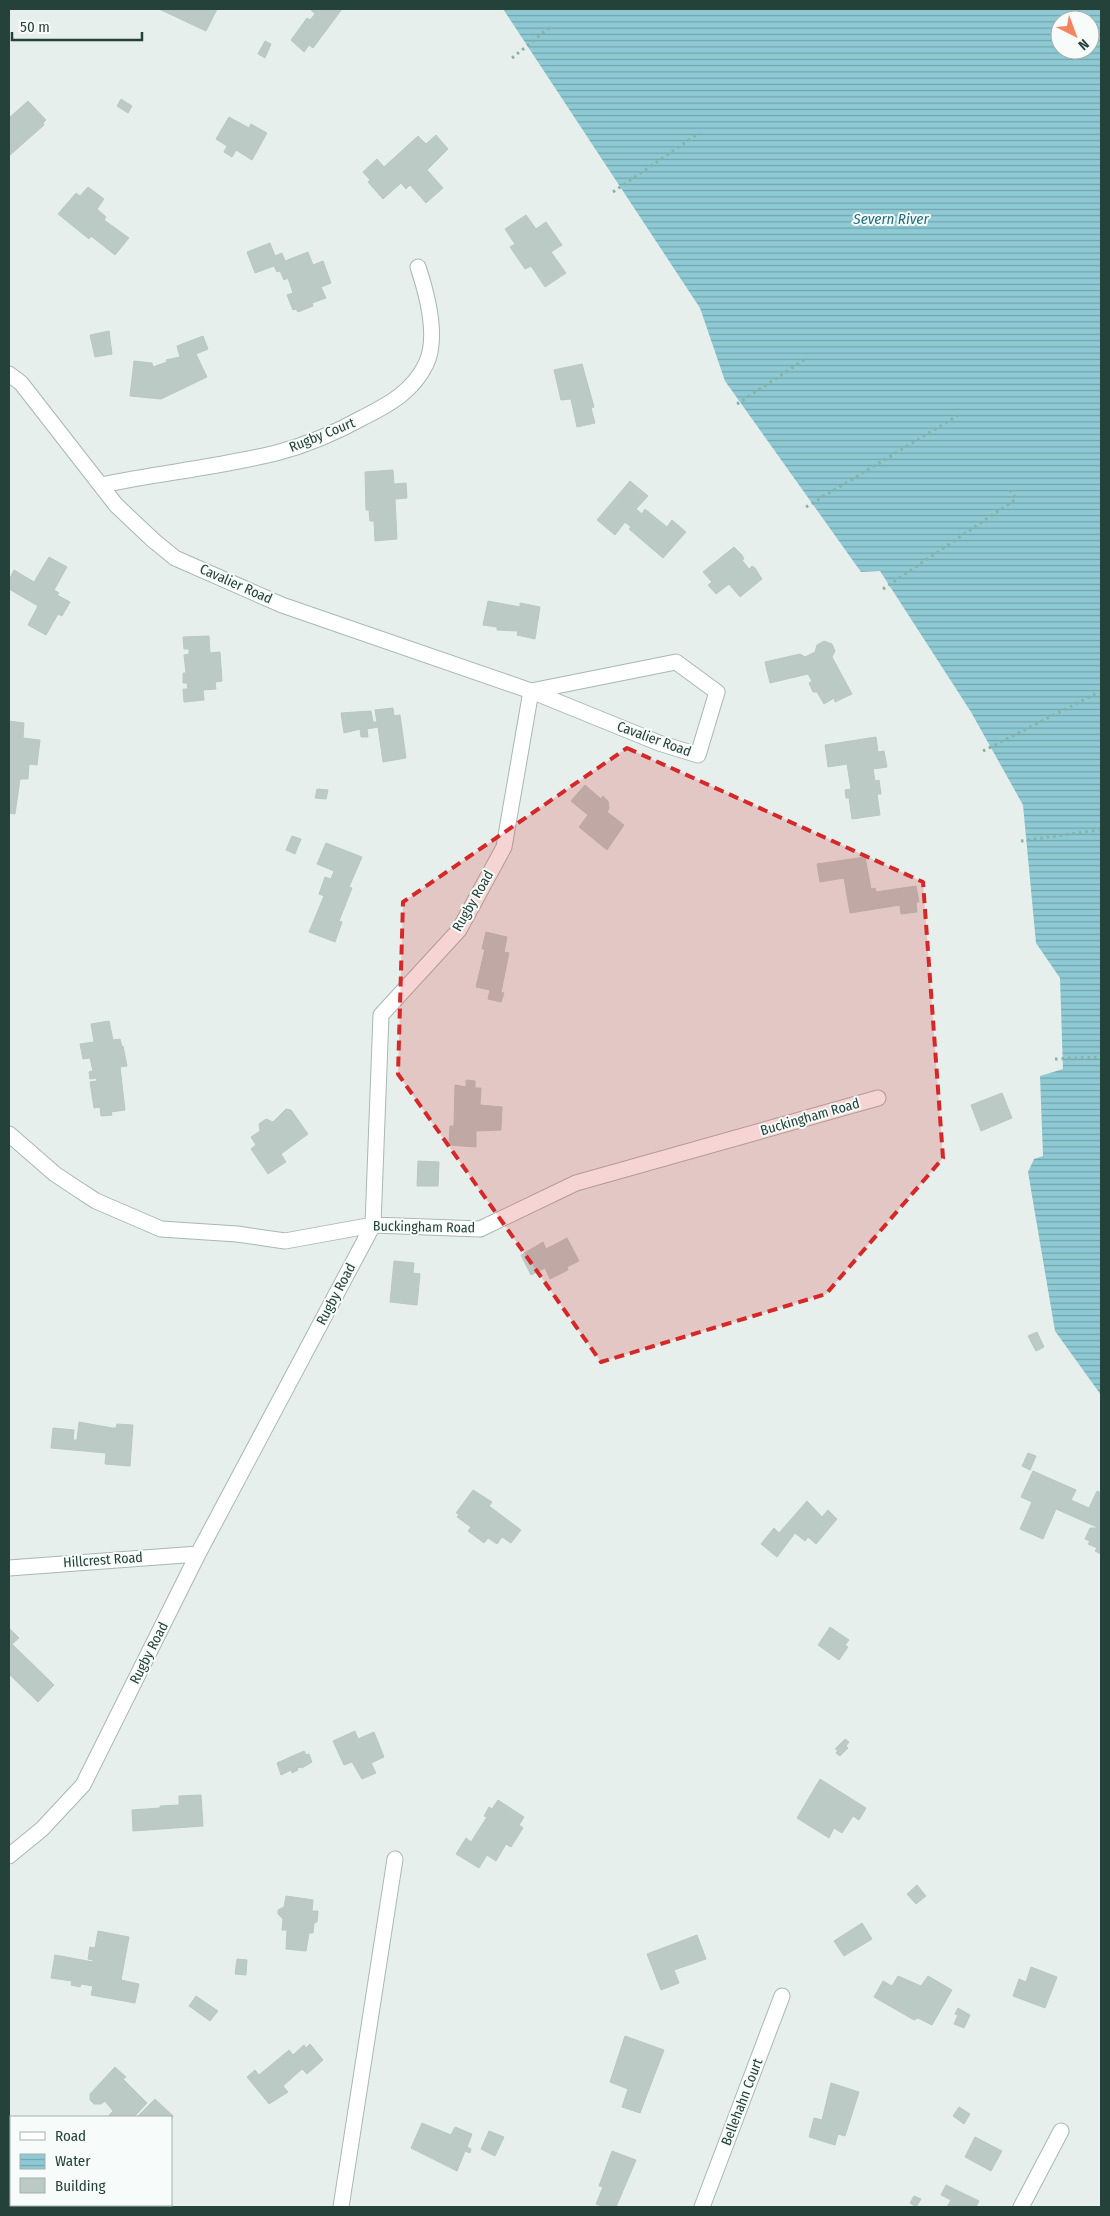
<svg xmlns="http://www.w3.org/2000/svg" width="1110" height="2216" viewBox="0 0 1110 2216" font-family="'Fira Sans Condensed',sans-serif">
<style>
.water{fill:url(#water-rules);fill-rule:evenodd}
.building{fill:#bbcac4;stroke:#b8c9c2}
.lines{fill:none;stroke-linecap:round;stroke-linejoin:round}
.street-casing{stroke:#a8b8b2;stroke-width:17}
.path{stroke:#86b3a5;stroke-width:3;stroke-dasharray:2.5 4;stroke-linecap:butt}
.street{stroke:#fff;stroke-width:15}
.marked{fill:#d62828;fill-opacity:0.2;stroke:#d62828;stroke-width:4;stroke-dasharray:10 6;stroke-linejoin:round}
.labels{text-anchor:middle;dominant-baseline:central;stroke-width:4;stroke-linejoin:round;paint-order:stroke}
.street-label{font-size:14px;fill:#24423a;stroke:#f7fbf9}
.water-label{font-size:15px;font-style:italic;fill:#1c6f80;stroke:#f7fbf9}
</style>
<defs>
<pattern id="water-rules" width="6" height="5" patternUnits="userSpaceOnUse" patternTransform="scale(1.25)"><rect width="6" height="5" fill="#8ec9d4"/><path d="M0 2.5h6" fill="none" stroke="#74a5ad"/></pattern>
</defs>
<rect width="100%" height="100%" fill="#e6efeb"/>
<!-- water -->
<path class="water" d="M503 9H1101V1395L1055 1331 1028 1172 1034 1159 1043 1156 1040 1076 1063 1069 1060 978 1036 943 1023 805 971 712 880 571 861 572 725 381 700 308ZM1060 20H1090V50H1060Z"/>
<!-- building -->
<path class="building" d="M159 9H217L206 31Z
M310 9H342L313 48 309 45 304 52 291 40 307 18 310 20 315 14Z
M265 41 271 44 265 58 258 54Z
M121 99 132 106 128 113 117 106Z
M28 101 46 120 43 123 44 125 9 156V118Z
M229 117 249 128 251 124 267 133 252 160 236 150 232 157 224 152 227 146 216 139Z
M436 135 448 149 427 170 443 188 426 203 410 185 406 189 401 183 383 199 368 182 370 180 363 172 377 159 384 167 418 136 426 144Z
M88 187 104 199 97 209 106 217 104 220 129 238 115 255 91 236 89 239 58 214 76 193 80 196Z
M526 215 536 229 546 222 562 245 551 252 566 273 545 287 531 266 525 269 510 247 515 244 505 229Z
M270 243 275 256 282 253 285 261 308 252 313 265 323 261 331 283 321 287 326 298 312 303 313 306 298 312 296 309 293 310 287 295 293 293 288 278 284 280 280 271 277 272 274 266 255 273 247 252Z
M109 331 112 354 95 357 90 335Z
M203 336 208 349 196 354 207 377 161 399 130 396 134 361 152 363 153 367 167 362 166 360 180 357 177 346Z
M582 364 594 407 591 408 595 423 577 427 571 399 561 400 554 370Z
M393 470 394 484 406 483 407 498 395 499 397 539 375 541 374 521H370L369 510H366L365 472Z
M630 481 648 496 636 509 642 514 645 509 667 527 672 520 686 532 663 558 629 529 631 527 625 522 615 535 597 520Z
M734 547 742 555 744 559 742 560 749 569 752 566 755 568 762 579 740 597 729 584 716 594 708 585 712 582 703 572Z
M49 557 67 567 54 590 59 593 57 595 70 602 62 616 58 614 46 635 28 625 38 606 9 589V580L14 570 34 582Z
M488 601 520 607V603L540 607 535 639 517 635 518 631 497 630V627L483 625Z
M209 636 210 653 220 652 222 681 215 682 216 689 203 690 204 700 184 702 183 689H188L187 683H183V673H186L184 655 189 654V649H184L183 637Z
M824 641 832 644 835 651 832 657 852 694 835 702 834 698 824 704 817 692H813L810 685 809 683 812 681 808 674 770 683 765 662 800 654 805 657 815 652 817 645Z
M393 708 394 716 400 715 406 758 383 762 378 727 367 729 368 737H361L360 729 344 733 341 713 371 711 373 722H377L375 710Z
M9 721 24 723 23 738 40 740 37 765 29 764 28 779H20L15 814 9 813Z
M876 737 878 752 884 751 887 767 873 769 875 781 879 780 881 794H877L880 815 852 819 849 798H846L845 790 851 789 847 764 828 767 825 745Z
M585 785 601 799 603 796 608 801 609 808 607 812 624 825 607 850 579 827 588 815 571 801Z
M317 789 328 790 326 799 315 798Z
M292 836 301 839 295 854 286 850Z
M326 843 362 857 349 887 352 888 339 921 342 922 335 942 309 932 324 896 319 894 325 877 331 879 334 871 317 864Z
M865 857 871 889 875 888 876 892 916 886 919 902H916L917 912 901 914 900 905 850 913 844 878 820 882 817 864Z
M486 932 507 937 504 952 509 953 501 992 504 993 501 1002 488 999 490 990 476 987 485 949H482Z
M109 1021 113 1040 120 1039 122 1047 123 1046 127 1066 120 1067 125 1110 111 1112 112 1115 101 1116 100 1107 94 1108 90 1082 97 1081 96 1078 90 1079 89 1072 93 1071 90 1058 83 1059 80 1044 94 1042 91 1024Z
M466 1080 475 1081V1088H481L480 1105 502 1107 501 1130 476 1131V1147L449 1145 450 1126H454L455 1085 466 1087Z
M1002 1093 1012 1118 981 1131 971 1105Z
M286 1109 291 1110 308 1134 281 1154 286 1162 268 1174 251 1149 256 1145 251 1137 260 1131 259 1124 266 1119 273 1122Z
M418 1161 439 1162 438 1186H417Z
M567 1238 579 1261 567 1267 568 1270 550 1279 545 1268 531 1275 521 1255 543 1242 546 1249Z
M394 1261 414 1263 413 1273 420 1274 417 1305 390 1302Z
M1037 1332 1044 1347 1036 1351 1028 1336Z
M79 1422 112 1428H116L117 1424 133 1425 130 1466 105 1464 106 1453 51 1448 53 1428 74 1430 73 1440H77Z
M1028 1453 1036 1456 1030 1470 1022 1466Z
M1033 1471 1076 1490 1071 1500 1089 1508 1097 1491 1101 1493V1554L1095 1551 1097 1548 1088 1544 1090 1541 1085 1539 1090 1528H1099L1056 1509 1043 1539 1020 1529 1032 1502 1021 1497Z
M473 1490 492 1502 489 1506 521 1530 511 1543 502 1537 497 1544 488 1538 484 1543 468 1531 471 1527 457 1517 459 1514 456 1513Z
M807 1501 822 1517 828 1510 837 1519 816 1544 808 1537 805 1541 795 1533 777 1557 761 1544 774 1528 779 1533Z
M830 1627 849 1640 845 1645 848 1647 839 1660 818 1645Z
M9 1628 19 1638 12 1644 54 1685 38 1702 9 1674Z
M355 1731 358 1739 374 1732 384 1757 371 1763 376 1773 362 1779 352 1762 344 1765 333 1741Z
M845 1739 849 1742 846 1746 848 1748 840 1756 836 1753 838 1750 835 1749Z
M304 1751 306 1755 309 1754 312 1762 302 1768V1767L297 1768 298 1770 292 1773 291 1770 281 1775 277 1763Z
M820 1779 866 1808 859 1820 853 1816 842 1833 834 1828 829 1838 797 1818Z
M201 1795 203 1826 133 1831 132 1810 160 1808V1806L179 1805V1796Z
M498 1800 524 1817 519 1825 523 1828 511 1847 506 1844 496 1861 487 1855 479 1868 456 1854 466 1838 471 1842 487 1817 484 1816 489 1807 492 1809Z
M917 1885 926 1896 916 1904 907 1894Z
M286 1896 313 1900 312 1911H318L317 1922 314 1923 313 1933H309L306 1951 286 1949 287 1930H282L283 1919 278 1914V1910L284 1907Z
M862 1923 872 1939 844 1956 834 1941Z
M98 1931 129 1937 121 1980 139 1984 135 2003 91 1995 93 1986 81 1984 80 1987 71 1985 72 1981 51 1978 55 1955 93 1962V1960L88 1959 90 1947 95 1948Z
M697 1935 706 1959 674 1970 679 1983 661 1990 647 1954Z
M237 1959 247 1960 246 1975 235 1974Z
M1031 1967 1057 1977 1045 2008 1013 1996 1019 1979 1026 1982Z
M898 1976 921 1986 928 1976 952 1990 932 2025 918 2018 914 2020 874 1997 883 1981 892 1986Z
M196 1996 218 2011 210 2021 189 2006Z
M958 2008 970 2015 964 2028 954 2024 958 2015 955 2014Z
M625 2036 664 2050 640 2113 622 2107 628 2089 610 2082Z
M310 2044 323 2060 307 2074 302 2069 283 2086 288 2092 269 2104 247 2077 255 2070 259 2075 289 2050 293 2055 304 2045 306 2048Z
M115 2067 126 2077 123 2079 147 2103 134 2117H111L109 2115 113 2111 105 2101 101 2104H94L90 2100V2094Z
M831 2083 859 2092 845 2136 838 2134 835 2145 809 2137 814 2118 822 2120Z
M155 2099 173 2116 171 2120V2117H137Z
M959 2107 970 2114 964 2124 953 2116Z
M422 2123 451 2135 455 2127 472 2134 467 2147 471 2149 470 2153 465 2151 457 2171 411 2148Z
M489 2131 504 2137 495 2156 481 2149Z
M975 2137 1002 2151 991 2171 965 2157Z
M612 2151 636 2160 616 2207H605L596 2204 603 2187 599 2186Z
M946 2185 979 2201 976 2207H947L951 2200 941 2195Z
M914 2196 921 2199 916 2207 910 2203Z"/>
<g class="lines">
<defs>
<path id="street" d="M9 374 21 383 116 505 153 540 175 558 282 605 531 691 659 743 698 755 717 692 676 662 531 691 504 847 459 930 381 1015 373 1225 198 1554 83 1785 42 1829 9 1856
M101 485C159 473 219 467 276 453 307 445 337 432 364 417 390 404 413 391 426 364 439 337 427 294 418 267
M9 1134 55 1174 76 1188 96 1201 161 1229 237 1234 285 1241 373 1225 480 1229 576 1183 878 1098
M9 1568 198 1554
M9 2198 11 2199
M52 2205 66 2207
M341 2207 395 1859
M702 2207 782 1996
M1021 2207 1061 2131"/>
</defs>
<!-- street casing -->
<use href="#street" class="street-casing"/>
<!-- path -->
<path class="path" d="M512 58 549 28
M613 192 699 133
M737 404 807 358
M806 507 962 413
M883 589 1016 499 1009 489
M983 751 1097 693
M1021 841 1099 830
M1055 1059 1101 1057"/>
<!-- street -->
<use href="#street" class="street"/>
</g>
<!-- marked area -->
<path class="marked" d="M627 748 923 882 943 1158 826 1294 601 1362 398 1074 403 902Z"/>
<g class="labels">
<!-- street labels -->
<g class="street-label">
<text transform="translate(322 435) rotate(-22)">Rugby Court</text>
<text transform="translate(236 584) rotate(24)">Cavalier Road</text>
<text transform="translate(654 739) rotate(20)">Cavalier Road</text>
<text transform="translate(473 901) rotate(-60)">Rugby Road</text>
<text transform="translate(810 1117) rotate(-16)">Buckingham Road</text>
<text transform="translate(424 1227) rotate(1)">Buckingham Road</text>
<text transform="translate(336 1294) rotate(-62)">Rugby Road</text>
<text transform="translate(103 1560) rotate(-4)">Hillcrest Road</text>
<text transform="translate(149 1653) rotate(-63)">Rugby Road</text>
<text transform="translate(742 2102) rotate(-69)">Bellehahn Court</text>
</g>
<!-- water labels -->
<g class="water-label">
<text x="891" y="219">Severn River</text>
</g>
</g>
<!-- border -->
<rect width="1110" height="2216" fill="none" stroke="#24423a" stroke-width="20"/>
<!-- legend -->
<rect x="10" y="2116" width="162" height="90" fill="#f7fbf9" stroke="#a3b1ad"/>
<rect x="20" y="2132" width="25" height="8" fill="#ffffff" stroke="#a3b1ad"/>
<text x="55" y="2141" font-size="15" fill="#24423a">Road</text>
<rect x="20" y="2154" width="25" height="15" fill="url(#water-rules)" stroke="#a3b1ad"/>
<text x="55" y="2166" font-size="15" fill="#24423a">Water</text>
<rect x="20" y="2178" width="25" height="15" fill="#bbcac4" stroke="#a3b1ad"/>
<text x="55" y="2191" font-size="15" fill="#24423a">Building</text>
<!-- north arrow -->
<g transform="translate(1075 35) rotate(138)"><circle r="24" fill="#f7fbf9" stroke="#a3b1ad"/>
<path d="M0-4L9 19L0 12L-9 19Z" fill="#f4845f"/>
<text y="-8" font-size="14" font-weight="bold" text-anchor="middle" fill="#24423a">N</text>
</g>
<!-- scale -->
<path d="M12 32v8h130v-8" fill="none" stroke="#24423a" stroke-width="2.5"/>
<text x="20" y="32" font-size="15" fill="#24423a" stroke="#f7fbf9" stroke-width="4" paint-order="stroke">50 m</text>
</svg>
